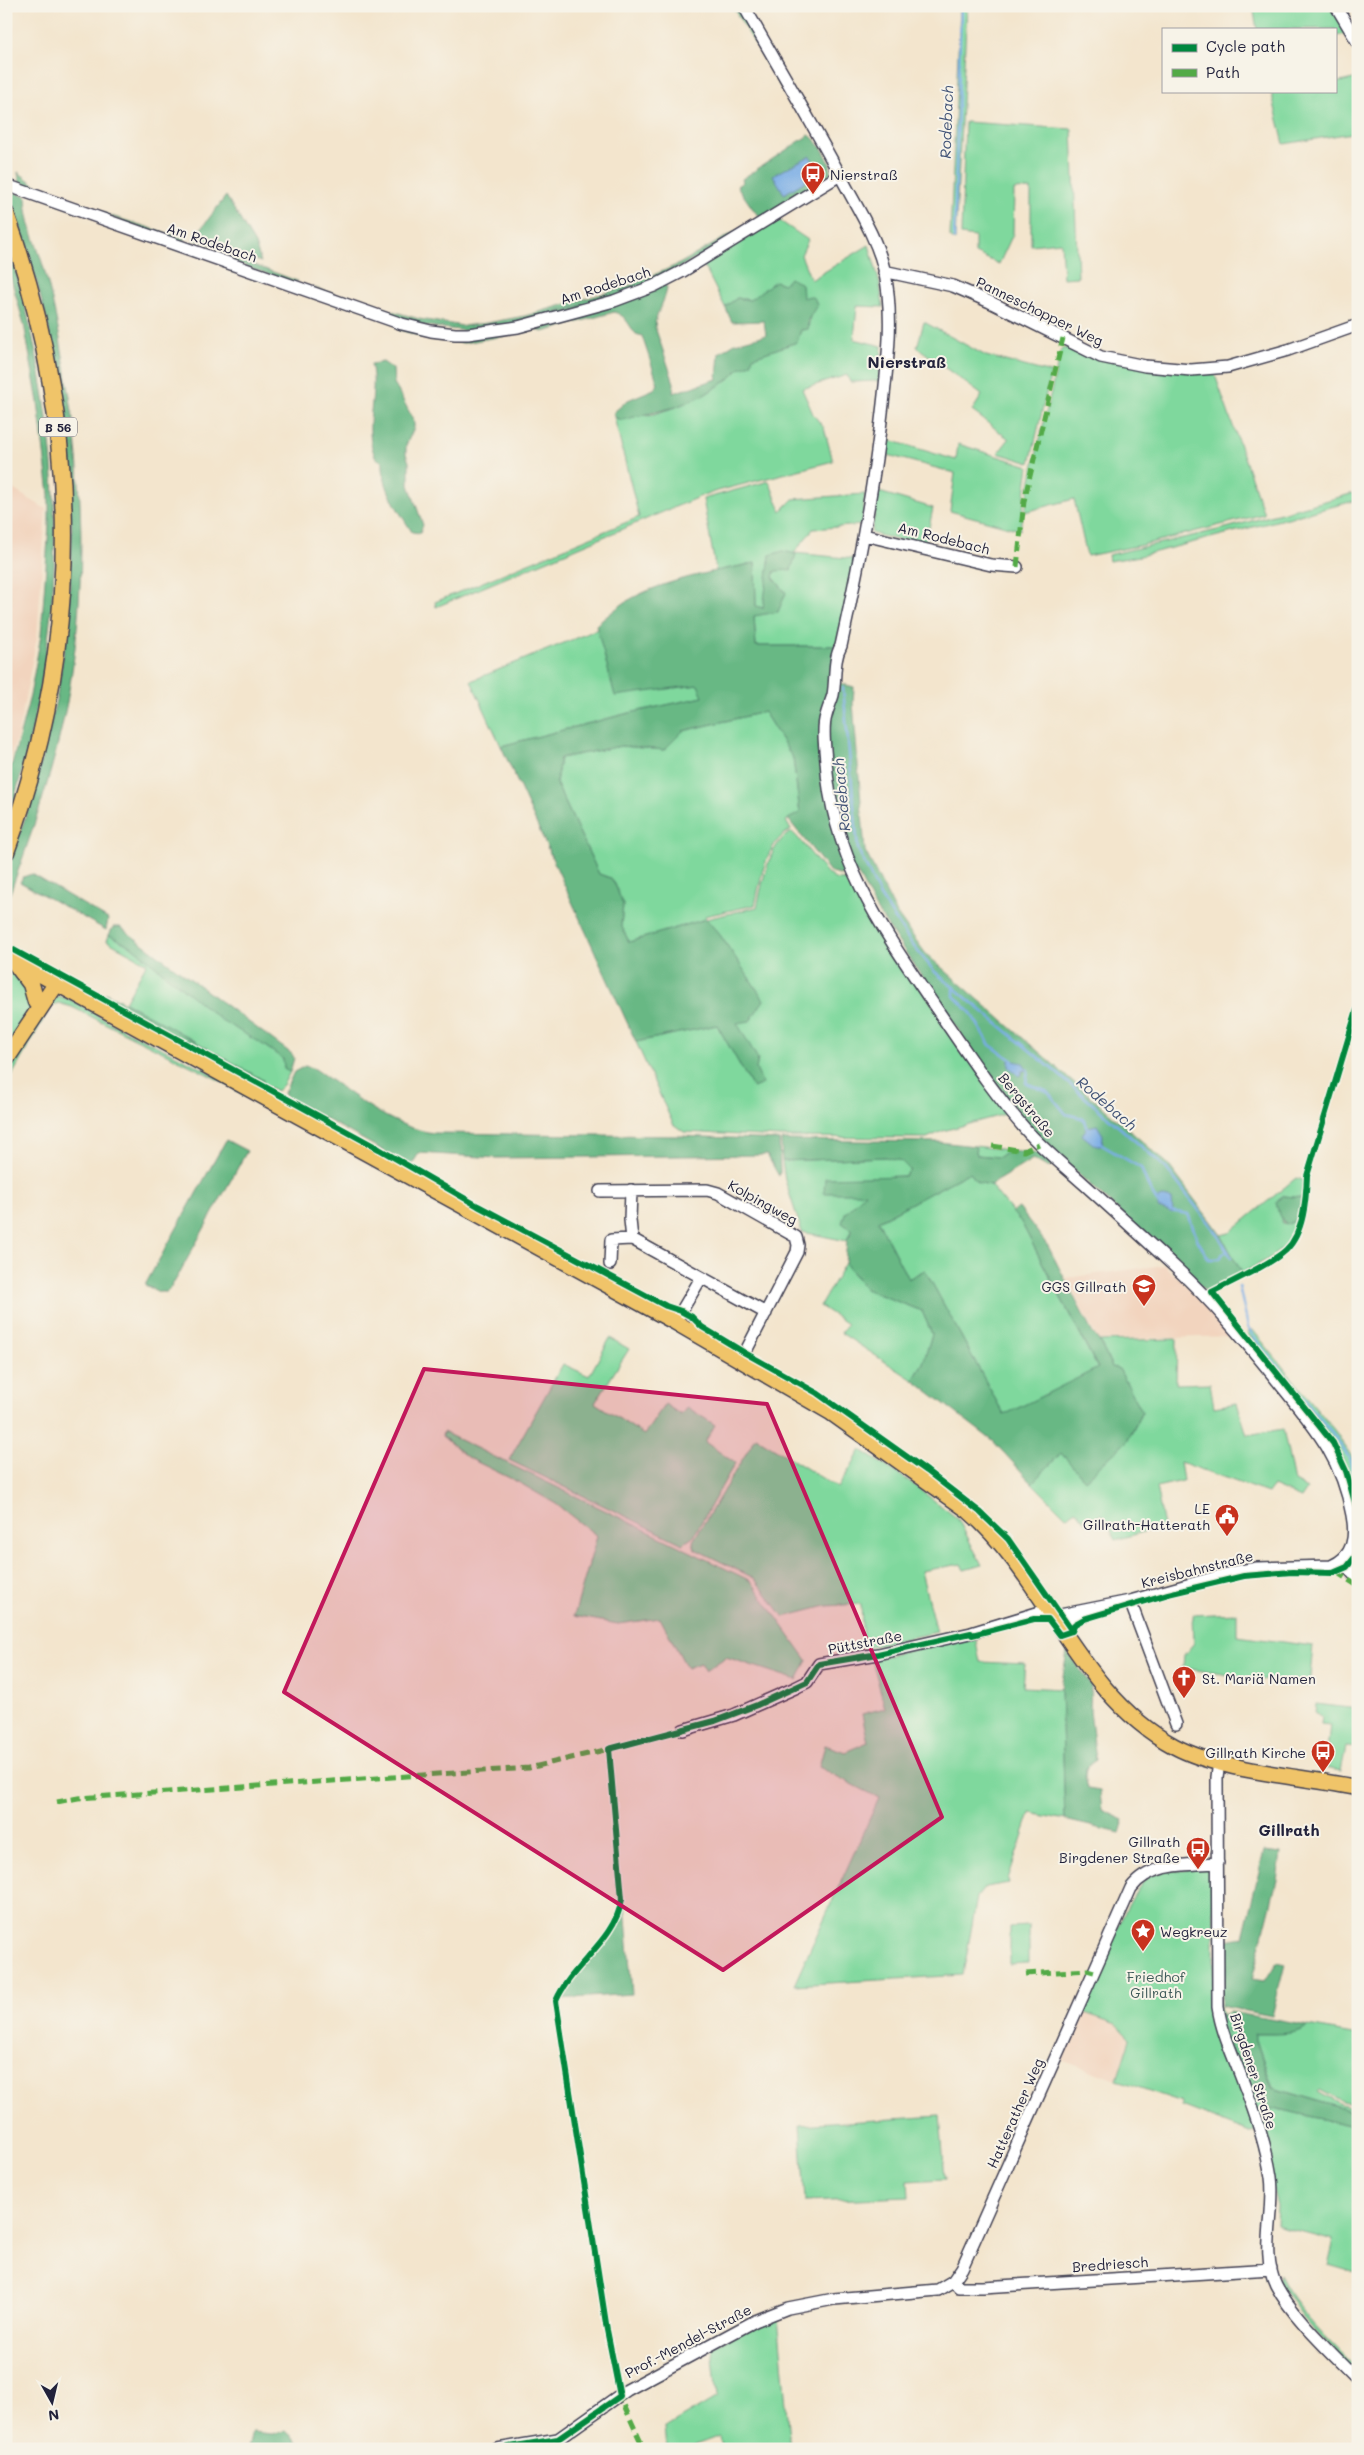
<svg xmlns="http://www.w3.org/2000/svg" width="1364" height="2455" viewBox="0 0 1364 2455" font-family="Mali,sans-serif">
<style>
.built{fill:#f2d4be}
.green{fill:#7fd89d;stroke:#507d6c}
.forest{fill:#67b884;stroke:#446d60}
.water{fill:#78ace5;stroke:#4d6790}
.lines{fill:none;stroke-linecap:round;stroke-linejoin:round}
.stream{stroke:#78ace5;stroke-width:2.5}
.minor-casing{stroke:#413f51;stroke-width:14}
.major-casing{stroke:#413f51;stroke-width:18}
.highway-casing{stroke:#413f51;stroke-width:19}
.minor{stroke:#fff;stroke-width:11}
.major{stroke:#f0c469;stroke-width:15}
.highway{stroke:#f0c469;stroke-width:16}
.quiet{stroke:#53aa46;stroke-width:5;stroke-dasharray:10 5;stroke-linecap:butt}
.cycleway-casing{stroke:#f7f3e8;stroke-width:9}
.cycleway{stroke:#00873e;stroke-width:6}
.marked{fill:#c2185b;fill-opacity:0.2;stroke:#c2185b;stroke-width:4;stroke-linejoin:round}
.labels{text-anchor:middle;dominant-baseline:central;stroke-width:4;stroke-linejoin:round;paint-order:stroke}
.shield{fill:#f7f3e8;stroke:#62616f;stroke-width:1}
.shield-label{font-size:12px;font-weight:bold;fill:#22223b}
.poi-label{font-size:14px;fill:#22223b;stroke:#f7f3e8;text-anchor:end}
.street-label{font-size:14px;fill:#22223b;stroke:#f7f3e8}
.park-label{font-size:14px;fill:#3e5958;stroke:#f7f3e8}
.water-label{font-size:15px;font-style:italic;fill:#405276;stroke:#f7f3e8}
.quarter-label{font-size:16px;font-weight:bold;fill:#22223b;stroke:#f7f3e8}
</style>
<rect width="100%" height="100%" fill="#f7f3e8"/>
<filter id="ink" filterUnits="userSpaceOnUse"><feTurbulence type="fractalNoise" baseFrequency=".02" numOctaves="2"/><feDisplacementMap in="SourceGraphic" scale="10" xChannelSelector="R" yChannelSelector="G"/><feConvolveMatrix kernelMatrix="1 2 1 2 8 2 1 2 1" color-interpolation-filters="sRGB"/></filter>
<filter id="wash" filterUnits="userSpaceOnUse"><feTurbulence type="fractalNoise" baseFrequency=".0096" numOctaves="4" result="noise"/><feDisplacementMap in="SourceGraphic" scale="20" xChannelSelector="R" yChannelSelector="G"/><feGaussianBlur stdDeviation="1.12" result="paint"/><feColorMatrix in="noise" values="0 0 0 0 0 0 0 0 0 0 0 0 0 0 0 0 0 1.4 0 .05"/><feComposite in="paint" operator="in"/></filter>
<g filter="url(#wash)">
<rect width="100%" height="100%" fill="#f3e5cd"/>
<!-- built -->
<path class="built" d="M6 485 46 509 37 637 18 734 6 774Z
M1164 1265 1184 1283 1234 1336 1098 1340 1066 1278Z
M1082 2012 1116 2024 1130 2040 1117 2080 1061 2060Z"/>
<!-- green -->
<path class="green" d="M732 6H738L759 44 758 49Z
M960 6H967L955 241 950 237Z
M1253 6H1331L1347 34 1335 36V29H1257Z
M1358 78V132L1284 144 1271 91H1335V83Z
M965 122 1072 129 1078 277 1063 278 1061 242 1031 245V189L1014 190 1013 234 999 264 975 253V237L961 235Z
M777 219 808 240 801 255 811 280 869 245 880 284 883 307 857 306 854 339 882 346 879 381 850 382 847 375 802 389 813 414 824 428 833 461 706 494 436 607 435 602 639 517 614 417 617 419 654 414 676 407 704 395 728 380 740 368 751 364 752 357 797 342 801 330 808 329 810 316 803 298 779 282 750 300 737 298 725 307 703 264Z
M924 322 986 356 1051 373 1030 463 998 453 1009 439 972 411 982 395 917 347Z
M1071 347 1082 352 1214 372 1264 514 1142 545 1087 556 1074 499 1025 512 1033 468 1061 349Z
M886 439 956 460 958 444 1029 466 1020 530 950 511 955 473 884 454Z
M769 481 781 511 793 499 865 494 862 525 813 529 794 553 856 559 836 646H756L754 616 786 593 773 577 775 571 770 555 764 608 756 607 755 563 716 571 703 499Z
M879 492 933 508 925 547 871 533Z
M1358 492V500L1140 556 1109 561 1108 555 1222 529Z
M598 629 615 695 699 685 703 697 625 714 501 746 471 681Z
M764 712 793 758 800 814 786 821 791 830C765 843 761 879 755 905L705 916 706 919 757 907C762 885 769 841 792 832 803 841 826 876 835 879 840 881 846 879 851 879L879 928 1009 1113 943 1131 927 1138 780 1137 684 1132 673 1124 636 1042 717 1025 753 1088 762 1084 756 1069 758 1059 736 1023 764 1000 720 935 706 919 629 942 621 925 623 905 615 884 610 878 599 874 556 783 560 758 621 746 664 750 683 731Z
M109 935 131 946 177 983 283 1059 284 1068 290 1072 283 1085 277 1091 262 1084 263 1082 125 1002 147 963 107 941Z
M6 967 19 976 32 1002 29 1015 6 1050Z
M58 996 69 999 115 1025 252 1093 249 1098 223 1082 72 1007 58 1003 51 1006 6 1086V1069L42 1011Z
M975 1146 1008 1150 999 1157 977 1155Z
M886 1157 901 1161 910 1170 904 1176 885 1177 865 1193 847 1241 802 1232 785 1180 782 1161Z
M970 1172 977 1182 990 1185 1021 1222 1098 1369 1004 1415 925 1270 908 1279 878 1221Z
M1296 1178 1303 1180 1304 1198 1284 1196 1277 1207 1282 1222 1286 1225 1298 1219C1291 1250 1268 1259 1242 1273L1221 1235 1229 1233Z
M845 1263 865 1289 922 1311 932 1334 923 1364 913 1380 841 1333 847 1324 820 1306Z
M1252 1329 1335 1431 1352 1457 1358 1474V1495H1355C1339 1432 1287 1383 1247 1333Z
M610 1338 629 1349 595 1403 644 1435 665 1404 681 1415 687 1407 715 1425 705 1442 735 1463 693 1537 683 1544 509 1460 563 1364 589 1376Z
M1177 1339 1176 1384 1210 1383 1214 1407 1237 1403 1247 1435 1283 1429 1294 1482 1307 1489 1301 1498 1273 1486 1268 1493 1180 1462 1183 1481 1156 1487 1164 1526 1116 1540 1102 1514 1087 1524 1076 1510 1066 1517 1032 1483 1061 1453 1085 1480 1127 1441 1142 1412 1119 1369 1112 1367 1099 1341Z
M443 1432 751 1581 807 1660 797 1680 726 1657 705 1671 700 1663 687 1668 660 1618 618 1624 574 1616 597 1536 556 1504 520 1483 467 1457 442 1436Z
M756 1437 838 1488 861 1450 909 1481 958 1519 982 1565 964 1570 961 1564 921 1571 936 1632 863 1648 861 1604 826 1606 784 1617 754 1578 695 1549 693 1541Z
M1237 1613V1636L1313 1646 1309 1687 1183 1668 1184 1655 1194 1643 1193 1615Z
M975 1636 980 1662 1025 1664 1023 1687 1061 1689 1065 1820 1030 1813 1008 1879 1009 1883 985 1887 977 1897 963 1975 794 1985 879 1798 819 1767 825 1745 845 1752 868 1742 862 1714 885 1708 872 1659Z
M1316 1704 1358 1709V1748L1346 1747 1341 1771 1325 1768 1330 1725 1321 1724 1322 1716 1315 1714Z
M1211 1866 1214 1870V1989L1256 2131 1250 2132 1182 2106V2102L1117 2080 1130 2039 1116 2024 1082 2012C1095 1984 1128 1889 1150 1876 1159 1871 1198 1868 1211 1866Z
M1029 1926V1963L1010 1964V1927Z
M1231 2012 1238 2044 1264 2106 1358 2127V2274L1328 2265 1334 2240 1276 2225 1277 2204 1222 2015Z
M1308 2026 1358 2035V2105L1342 2102 1320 2090 1318 2092 1341 2105 1358 2109V2113L1273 2088 1254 2034C1270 2033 1294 2036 1308 2026Z
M940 2116 945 2179 908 2181 909 2197 805 2201 800 2125Z
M1280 2275C1292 2306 1334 2345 1358 2369V2376L1304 2318 1278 2282Z
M778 2317 790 2449H722L720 2436 684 2449H667L665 2428 717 2397 712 2347 736 2334Z"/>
<!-- forest -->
<path class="forest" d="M759 44 788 91H783L758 49Z
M809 135C819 141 834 164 830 175L763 219 755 212 737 186 743 182 742 179Z
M18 172 35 185 111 216 186 239 183 243 20 185Z
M7 190 26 196C26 222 37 244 44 269 56 311 63 355 70 398 85 498 85 603 67 702 54 771 30 839 6 904V873L33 795 57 696 68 622 72 535 64 410 47 321 28 250Z
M226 196 255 244 261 262 193 239Z
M745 226 747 228 714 249 646 285 597 302 517 323 467 331 419 325 311 287 419 319 463 326 487 323 525 316 626 287 679 264Z
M6 238C71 445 71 619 6 826V787L30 696 41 635 49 525V494L38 402 24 324 6 261Z
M192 242 297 281 295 284 190 246Z
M789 278 802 284 803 298 810 296 815 299 817 305 808 320V329L801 330 797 342 753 357 751 364 740 368 728 380 704 395 676 407 622 420 614 417V412L628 400 654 389 658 384 642 336 636 334C628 325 627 316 614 312L543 332 536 330 464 343 426 338 397 329 399 327 456 338 664 284 667 287C666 301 655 313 655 327L674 383 673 393 717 379 719 353 735 343 766 335 764 321 732 322 725 307 737 298 750 300 775 281 784 284Z
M383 362 393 369 394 383 414 421V428L406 445V454L409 462V485L423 525 420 533 412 532C399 511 382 488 383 463 380 459 377 460 375 456 362 426 379 394 371 364Z
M783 551 796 554 791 570 775 571 773 577 786 593 778 612 754 616 756 646H836L831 681 854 687 853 703 865 851 897 914 926 954 1167 1163 1221 1235 1242 1273 1207 1293 1060 1157 1027 1124 987 1072 876 909 857 872 839 875 831 873 788 819 800 813 793 758 764 712 683 731 664 750 621 746 560 758 556 783 599 874 610 878 615 884 623 905 621 925 629 942 706 919 720 935 764 1000 750 1021 737 1023 758 1059 756 1069 763 1084 753 1088 717 1025 636 1042 501 746 625 714 703 697 698 685 615 696 596 625C606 617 616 608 627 601 665 579 713 572 755 563L756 606 763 608 770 555Z
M32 874 108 919 106 930 20 882 23 877Z
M113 927H120L292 1054 294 1058 290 1072 284 1068 283 1059 265 1046 221 1020 131 946 109 935Z
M106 993 165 1024 263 1080 262 1084 105 998Z
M305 1066 315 1069C352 1094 388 1126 433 1133L681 1136 779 1140 780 1172 779 1176 767 1155 497 1158 419 1153 411 1166 286 1097 284 1093 294 1072Z
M226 1140 247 1151 175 1281 167 1292H159L145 1285Z
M781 1140 939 1142 975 1146 977 1155 999 1157 1008 1150 1042 1153 1054 1165 1047 1167 1033 1159 990 1185 977 1182 970 1172 878 1221 908 1279 925 1270 1004 1415 1098 1368 1021 1222 1012 1212 1019 1208 1048 1246 1092 1332 1099 1341 1112 1367 1119 1369 1142 1411 1127 1441 1085 1480 1061 1453 1032 1483 993 1441 913 1380 923 1364 932 1334 922 1311 865 1289 845 1263 847 1241 852 1230 842 1223 845 1213 865 1193H824L825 1178 904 1176 910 1170 901 1161 886 1157 782 1161Z
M1284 1196 1304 1198 1298 1219 1286 1225 1279 1215 1276 1202Z
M1067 1651 1091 1685 1090 1711 1096 1760 1086 1768 1085 1776 1088 1789 1100 1791 1102 1810 1124 1820 1120 1833 1065 1820 1061 1689Z
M1264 1851 1281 1853 1277 1880 1252 1979 1264 1981 1276 1962 1285 1964 1272 2016 1221 2006V1941L1243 1937Z
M625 1905 632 1994 558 1999 619 1920Z
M1231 2012 1308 2026C1294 2037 1270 2033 1254 2034L1272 2088 1358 2113V2127L1264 2106 1238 2044Z
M286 2431 305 2449H248L252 2432 272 2434Z"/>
<!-- water -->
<path class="water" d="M810 156 819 173 784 194 773 175Z
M1009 1060 1023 1063 1028 1070 1022 1071V1075L1019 1076 1009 1067Z
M1097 1125 1103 1135 1102 1146 1093 1144 1082 1135 1087 1127Z
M1163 1197 1172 1199 1173 1213 1158 1208V1199Z"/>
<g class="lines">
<!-- stream -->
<path class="stream" d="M954 239 961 6
M843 688 858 849 880 896 911 943 935 972 1057 1073 1165 1167 1218 1235 1231 1257
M954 987V996L971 1013 990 1045 1013 1061
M1026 1069 1028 1070 1026 1083 1048 1092 1066 1114 1082 1118 1089 1129
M1100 1144 1141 1168 1149 1188 1159 1205
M1170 1211 1188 1214 1198 1241 1209 1259H1220L1223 1253 1228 1251
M1239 1286 1248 1327 1253 1336 1333 1434 1349 1458 1358 1489"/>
</g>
</g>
<g filter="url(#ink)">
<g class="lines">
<defs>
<path id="minor" d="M744 6C776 63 810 119 841 177 856 206 876 236 884 269 894 313 888 359 883 404 874 486 859 565 841 646 833 660 836 679 833 695 831 702 828 708 826 716 822 728 825 748 826 761 832 859 882 929 936 1008 965 1050 993 1093 1026 1130 1044 1150 1064 1166 1084 1184 1114 1211 1145 1239 1175 1267 1214 1303 1247 1343 1280 1384 1315 1427 1342 1458 1352 1515 1356 1536 1354 1557 1331 1566L1257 1568 1234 1572 1130 1601 1055 1616
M1336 6 1358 43
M6 185 402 324 431 331 455 334H468L518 327 614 301 654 286 683 271 840 175
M884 273 888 272 953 286 990 302 1101 357 1145 366 1191 370 1228 367 1288 350 1358 325
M864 535 991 565 1017 567
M631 1190 630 1220 632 1239 766 1313
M600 1191 707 1190 718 1193 796 1237 798 1245 797 1252 748 1347
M610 1264 611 1240 632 1239
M675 1322 701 1278
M1341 1561 1358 1579
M1130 1601 1176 1724
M1060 1624 1087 1615 1089 1612
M683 1730 734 1715 795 1688 807 1682 819 1664 878 1654 971 1633 1050 1609
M1219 1762 1217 1777 1218 2007C1222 2034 1234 2057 1243 2082 1255 2112 1266 2145 1271 2177 1276 2211 1260 2253 1276 2285 1293 2318 1332 2353 1358 2380
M953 2281 959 2287H983L1271 2269
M497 2449 558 2439 627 2390 755 2321 788 2308 834 2299 938 2290 953 2281 962 2268 1131 1888C1150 1862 1188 1865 1218 1863"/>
<path id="major" d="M12 959 675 1322 830 1412 969 1511C1048 1580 1080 1696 1174 1746 1222 1772 1303 1776 1358 1788"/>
<path id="highway" d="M6 214C82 426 84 640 6 852
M13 960 31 984 36 1002
M6 1059 56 984"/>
</defs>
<!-- minor casing -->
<use href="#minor" class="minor-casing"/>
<!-- major casing -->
<use href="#major" class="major-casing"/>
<!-- highway casing -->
<use href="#highway" class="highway-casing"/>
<!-- minor -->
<use href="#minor" class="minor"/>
<!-- major -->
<use href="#major" class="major"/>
<!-- highway -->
<use href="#highway" class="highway"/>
<!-- quiet -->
<path class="quiet" d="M1017 567 1024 501 1063 338
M992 1146 1024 1151 1039 1144
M1336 1572 1358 1586
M57 1802 78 1798 529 1768 613 1748
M1026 1974 1087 1970 1094 1972
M618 2392 644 2449"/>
<defs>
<path id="cycleway" d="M6 946 379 1149 478 1206 666 1306 681 1311 692 1317 702 1327 745 1353 817 1393 927 1471 980 1512 1008 1539 1072 1631
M1358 1006 1307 1176C1306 1199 1304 1233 1286 1250 1270 1265 1232 1281 1212 1292L1333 1443 1346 1471 1358 1513
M497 2449 558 2439 620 2396 607 2330 556 2001C572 1964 615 1941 622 1899L609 1749 715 1721 757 1705 807 1682 819 1664 878 1654 971 1633 972 1635 1034 1619H1048L1060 1635 1072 1631 1075 1624 1084 1619 1168 1594 1244 1576 1292 1572 1333 1573 1347 1567 1358 1553"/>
</defs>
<!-- cycleway casing -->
<use href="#cycleway" class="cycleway-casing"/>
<!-- cycleway -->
<use href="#cycleway" class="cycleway"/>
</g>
</g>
<!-- marked area -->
<path class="marked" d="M424 1369 767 1404 942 1817 723 1970 284 1692Z"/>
<!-- icons -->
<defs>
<symbol id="bus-pin" viewBox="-11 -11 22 30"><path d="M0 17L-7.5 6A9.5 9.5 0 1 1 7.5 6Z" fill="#c8321e" stroke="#f7f3e8"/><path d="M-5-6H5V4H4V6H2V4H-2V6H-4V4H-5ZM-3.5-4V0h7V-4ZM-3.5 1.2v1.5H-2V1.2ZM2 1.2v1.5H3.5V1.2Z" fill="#fff"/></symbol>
<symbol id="school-pin" viewBox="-11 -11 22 30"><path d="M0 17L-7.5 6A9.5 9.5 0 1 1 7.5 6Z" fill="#c8321e" stroke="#f7f3e8"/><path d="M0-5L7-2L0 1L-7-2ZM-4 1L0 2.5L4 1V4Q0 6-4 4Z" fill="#fff"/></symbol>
<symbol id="civic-pin" viewBox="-11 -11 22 30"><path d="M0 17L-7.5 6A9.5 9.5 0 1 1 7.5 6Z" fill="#c8321e" stroke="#f7f3e8"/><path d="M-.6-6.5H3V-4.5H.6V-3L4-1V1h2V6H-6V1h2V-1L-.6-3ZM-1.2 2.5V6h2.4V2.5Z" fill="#fff"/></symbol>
<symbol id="church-pin" viewBox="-11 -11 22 30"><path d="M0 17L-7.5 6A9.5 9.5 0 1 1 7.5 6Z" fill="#c8321e" stroke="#f7f3e8"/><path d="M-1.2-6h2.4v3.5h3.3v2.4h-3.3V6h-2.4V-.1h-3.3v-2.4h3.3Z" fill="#fff"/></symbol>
<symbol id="sight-pin" viewBox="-11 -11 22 30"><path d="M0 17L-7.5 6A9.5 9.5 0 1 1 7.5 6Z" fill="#c8321e" stroke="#f7f3e8"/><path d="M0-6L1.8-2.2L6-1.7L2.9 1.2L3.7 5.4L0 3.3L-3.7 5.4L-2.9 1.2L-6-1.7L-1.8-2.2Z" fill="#fff"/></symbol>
</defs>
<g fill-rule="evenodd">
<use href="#bus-pin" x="799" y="160" width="28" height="38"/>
<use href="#school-pin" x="1130" y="1272" width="28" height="38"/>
<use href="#civic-pin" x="1213" y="1502" width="28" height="38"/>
<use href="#church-pin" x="1170" y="1664" width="28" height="38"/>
<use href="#bus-pin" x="1309" y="1738" width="28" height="38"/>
<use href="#bus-pin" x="1184" y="1835" width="28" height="38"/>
<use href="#sight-pin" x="1129" y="1917" width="28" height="38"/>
</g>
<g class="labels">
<!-- shield labels -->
<rect class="shield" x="39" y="417.5" width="38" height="19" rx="4"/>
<g class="shield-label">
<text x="58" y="427">B 56</text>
</g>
<!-- poi labels -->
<g class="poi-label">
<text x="830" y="174" text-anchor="start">Nierstraß</text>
<text x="1126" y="1286">GGS Gillrath</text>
<text x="1210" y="1508">LE<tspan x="1210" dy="16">Gillrath-Hatterath</tspan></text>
<text x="1202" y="1678" text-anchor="start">St. Mariä Namen</text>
<text x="1306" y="1752">Gillrath Kirche</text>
<text x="1180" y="1841">Gillrath<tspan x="1180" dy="16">Birgdener Straße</tspan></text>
<text x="1160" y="1931" text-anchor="start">Wegkreuz</text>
</g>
<!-- street labels -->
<g class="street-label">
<text transform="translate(212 242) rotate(19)">Am Rodebach</text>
<text transform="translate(605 285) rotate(-18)">Am Rodebach</text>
<text transform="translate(1040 311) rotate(26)">Panneschopper Weg</text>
<text transform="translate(944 538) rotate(14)">Am Rodebach</text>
<text transform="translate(1027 1105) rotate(50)">Bergstraße</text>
<text transform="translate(763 1202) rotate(29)">Kolpingweg</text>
<text transform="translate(1197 1569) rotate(-14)">Kreisbahnstraße</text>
<text transform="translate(865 1642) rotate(-11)">Püttstraße</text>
<text transform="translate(1254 2071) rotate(72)">Birgdener Straße</text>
<text transform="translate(1015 2113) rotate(-66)">Hatterather Weg</text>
<text transform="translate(1110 2264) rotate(-4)">Bredriesch</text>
<text transform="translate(688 2341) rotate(-28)">Prof.-Mendel-Straße</text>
</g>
<!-- park labels -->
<g class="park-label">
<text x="1156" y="1976">Friedhof<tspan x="1156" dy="16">Gillrath</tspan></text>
</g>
<!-- water labels -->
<g class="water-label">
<text transform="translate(946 122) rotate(-88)">Rodebach</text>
<text transform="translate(841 795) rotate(-95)">Rodebach</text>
<text transform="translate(1107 1103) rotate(41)">Rodebach</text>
</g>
<!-- quarter labels -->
<g class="quarter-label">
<text x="907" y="361">Nierstraß</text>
<text x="1289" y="1829">Gillrath</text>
</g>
</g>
<!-- margin -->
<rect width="1364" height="2455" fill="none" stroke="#f7f3e8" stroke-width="25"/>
<!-- legend -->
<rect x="1162" y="28" width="175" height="65" fill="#f7f3e8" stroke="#a29fa3"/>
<rect x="1172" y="44" width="25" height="8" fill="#00873e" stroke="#a29fa3"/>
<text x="1206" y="52" font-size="15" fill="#22223b">Cycle path</text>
<rect x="1172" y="69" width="25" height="8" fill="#53aa46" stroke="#a29fa3"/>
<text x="1206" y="78" font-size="15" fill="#22223b">Path</text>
<!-- north arrow -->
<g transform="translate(52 2402) rotate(172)" stroke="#f7f3e8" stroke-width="4" paint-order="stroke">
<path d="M0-4L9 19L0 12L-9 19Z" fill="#22223b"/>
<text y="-8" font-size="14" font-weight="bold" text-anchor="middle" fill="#22223b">N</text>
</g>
</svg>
